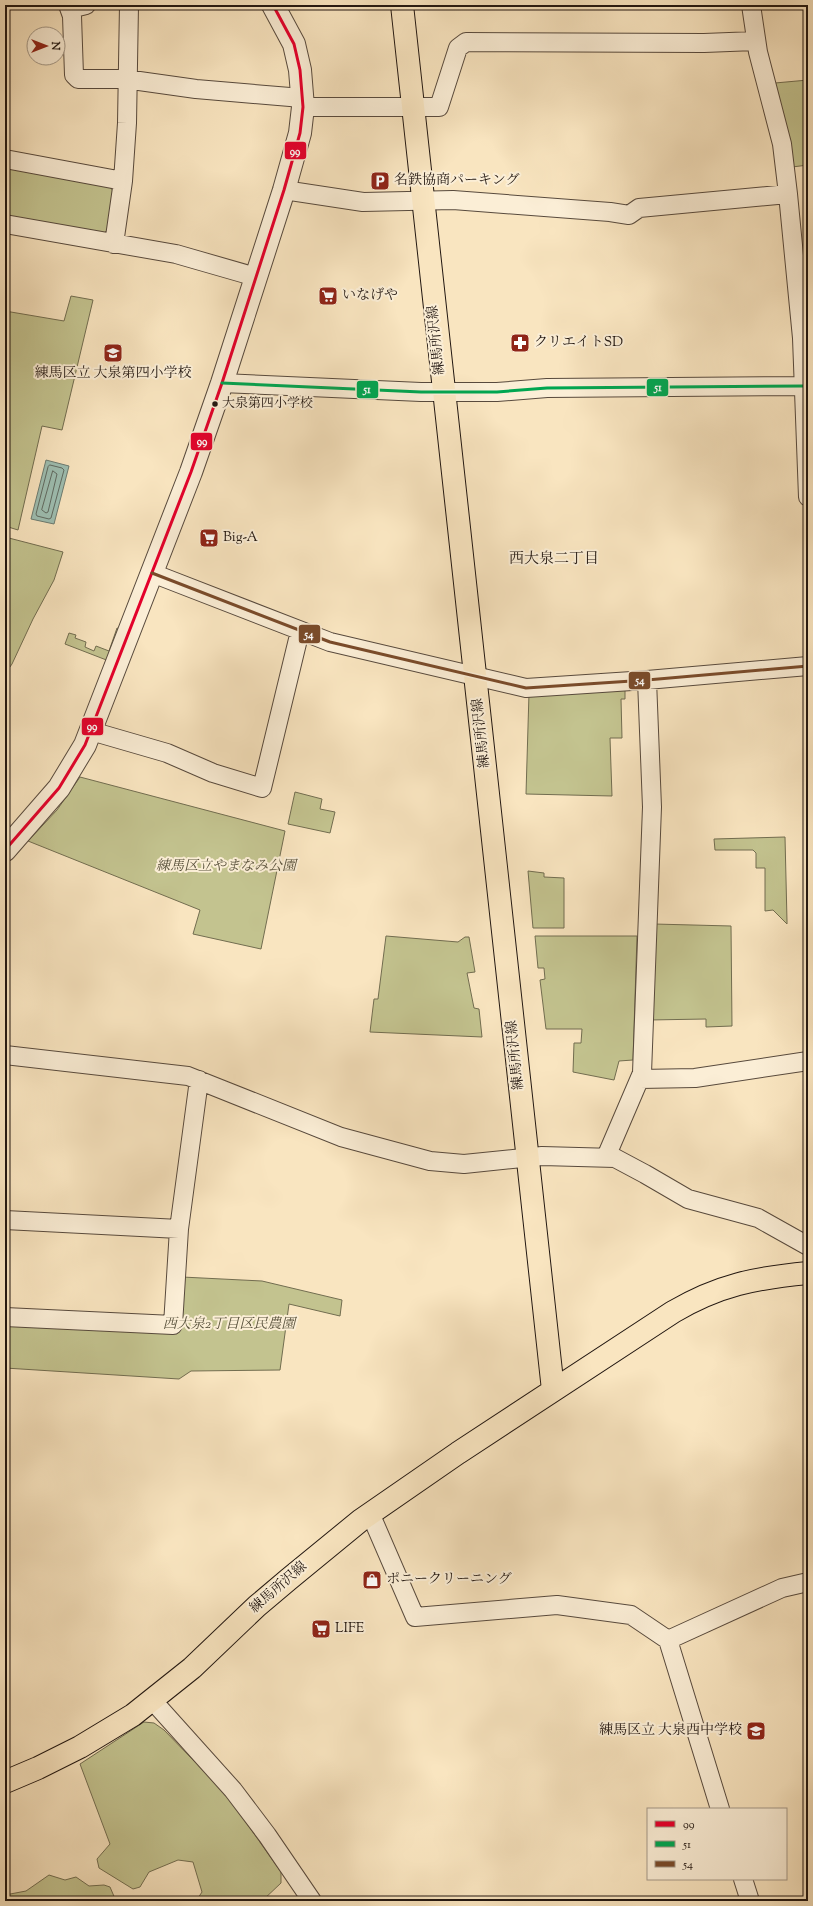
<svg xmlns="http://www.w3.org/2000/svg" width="813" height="1906" viewBox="0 0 813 1906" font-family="'Sorts Mill Goudy','Noto Serif JP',serif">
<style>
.green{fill:#c3c38f;stroke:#726d50}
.water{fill:#9ebfb2;stroke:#6c7c72}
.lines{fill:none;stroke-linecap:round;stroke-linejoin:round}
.shore{stroke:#606b62;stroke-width:1}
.minor-casing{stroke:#584a3d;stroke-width:20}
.tertiary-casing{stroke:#584a3d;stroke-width:24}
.primary-casing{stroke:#221711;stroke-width:24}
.minor{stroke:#fbeed6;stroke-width:18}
.tertiary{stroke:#fbeed6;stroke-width:22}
.primary{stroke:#f9e5c0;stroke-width:22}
.bus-1-casing{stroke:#fbeed6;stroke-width:6}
.bus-2-casing{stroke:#fbeed6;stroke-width:6}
.bus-3-casing{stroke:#fbeed6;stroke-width:6}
.bus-1{stroke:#e4002b;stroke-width:3}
.bus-2{stroke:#00a651;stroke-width:3}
.bus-3{stroke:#7a4b2a;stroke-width:3}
.bus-dot{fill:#221711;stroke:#fbeed6;stroke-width:1.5}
.labels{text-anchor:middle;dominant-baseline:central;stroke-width:4;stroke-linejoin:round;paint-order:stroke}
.bus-label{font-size:13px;fill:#221711;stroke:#fbeed6;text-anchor:start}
.poi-label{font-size:14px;fill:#221711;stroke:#fbeed6;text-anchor:start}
.street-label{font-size:14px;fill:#221711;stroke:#fbeed6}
.park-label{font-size:14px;font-style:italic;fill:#5a533d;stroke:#fbeed6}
.neighbourhood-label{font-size:15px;fill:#221711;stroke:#fbeed6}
.line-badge{stroke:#fbeed6;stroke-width:1.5}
.badge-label{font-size:11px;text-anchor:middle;font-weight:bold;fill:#fff}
</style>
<rect width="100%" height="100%" fill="#f9e5c0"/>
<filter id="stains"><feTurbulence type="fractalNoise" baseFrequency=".005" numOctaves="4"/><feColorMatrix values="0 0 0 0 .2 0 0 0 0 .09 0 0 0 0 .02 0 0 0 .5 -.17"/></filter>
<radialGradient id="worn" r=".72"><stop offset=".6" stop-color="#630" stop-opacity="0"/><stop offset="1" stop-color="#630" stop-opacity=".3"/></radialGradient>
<!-- green -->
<path class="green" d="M808 80V165L792 167 775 83Z
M5 165 109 186 115 193 110 229 99 236 5 217Z
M71 296 93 300 62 430 42 426 18 530 5 526V311L64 321Z
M5 537 63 552 54 580 33 619 12 664 5 674Z
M117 628 120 629 109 661 65 644 69 633 76 635 75 638 86 642 85 647 94 651 96 646 109 651Z
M625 686V699H621L622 738H610L612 796 526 794 529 693Z
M80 777 285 831 261 949 193 934 200 910 28 841 57 810Z
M295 792 322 799 320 809 335 812 330 833 288 824Z
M785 837 787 921V924L773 910 765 911V868H756V853L753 850H715L714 839Z
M528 871 544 873V877L564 878V928H533Z
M654 924 731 926 732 1026 706 1027V1019L649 1020Z
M386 936 458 942 465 937H469L475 972 467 973 474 1008 479 1009 482 1037 370 1032 374 999H378Z
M535 936H637L633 1060 619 1061 614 1080 573 1072 574 1043H581L582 1029H546L540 980 545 979 544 968H538Z
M182 1277 262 1281 342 1300 340 1316 289 1304 280 1370 191 1371 179 1379 5 1368V1323L178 1333Z
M144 1722 154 1723 164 1730 226 1794 281 1872V1883L262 1901H196L202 1892 193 1862 178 1860 149 1872 140 1887 133 1889 99 1868 97 1859 110 1844 80 1764Z
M49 1875 65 1880 76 1877 89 1886 104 1885 110 1887 116 1901H5V1895L26 1891Z"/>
<!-- water -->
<path class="water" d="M46 460 69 466 54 524 31 519Z"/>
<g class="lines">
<!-- shore -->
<path class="shore" d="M50 465 62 468 64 470 51 518 49 519 37 516 36 514 48 467Z
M53 471 57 474 48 512 46 513 42 510Z"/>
<defs>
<path id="minor" d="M68 5 72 16 74 75 78 79H125L196 89 302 98
M751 5 758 52 782 144 788 194 802 338 808 497
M70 9 86 5
M303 107H439L458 48 466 42 704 43 755 41
M5 159 123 181
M284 190 363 202 453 200 610 212 629 215 639 208 788 194
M5 224 176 254 256 277
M114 244 123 181 127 123 129 5
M222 383 421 392H497L547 388 803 386
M152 573 330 642 526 688 647 680 808 666
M91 731 167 753 213 773 262 788 300 631
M5 1055 188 1076 341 1137 430 1161 464 1164 542 1156 615 1158 645 1174 688 1199 758 1218 808 1246
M640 1079 695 1078 808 1061
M606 1157 642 1073 652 807 647 680
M5 1220 179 1229 199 1080
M5 1317 173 1325 179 1229
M370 1513 415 1617 557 1605 631 1615 668 1640 720 1809
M668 1640 782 1588 808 1582
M153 1701 233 1790 267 1835 312 1901
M743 1879 750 1901"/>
<path id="tertiary" d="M5 850 59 788 85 745 191 472 222 383 284 190 300 133 303 107 300 70 294 44 273 5"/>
<path id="primary" d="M402 5 553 1390
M5 1782 38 1768 80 1747 133 1715 192 1668 257 1606 289 1579 361 1520 458 1453 673 1312C719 1285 755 1278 808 1273"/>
</defs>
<!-- minor casing -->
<use href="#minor" class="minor-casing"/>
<!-- tertiary casing -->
<use href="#tertiary" class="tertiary-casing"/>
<!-- primary casing -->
<use href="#primary" class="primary-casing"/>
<!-- minor -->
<use href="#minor" class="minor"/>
<!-- tertiary -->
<use href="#tertiary" class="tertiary"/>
<!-- primary -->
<use href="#primary" class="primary"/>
<defs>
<path id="bus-1" d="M5 850 59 788 85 745 191 472 222 383 284 190 300 133 303 107 300 70 294 44 273 5"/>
<path id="bus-2" d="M222 383 421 392H497L547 388 803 386"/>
<path id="bus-3" d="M152 573 330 642 526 688 647 680 808 666"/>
</defs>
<!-- bus-1 casing -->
<use href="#bus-1" class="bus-1-casing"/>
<!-- bus-2 casing -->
<use href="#bus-2" class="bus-2-casing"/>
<!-- bus-3 casing -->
<use href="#bus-3" class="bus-3-casing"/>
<!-- bus-1 -->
<use href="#bus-1" class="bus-1"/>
<!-- bus-2 -->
<use href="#bus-2" class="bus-2"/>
<!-- bus-3 -->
<use href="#bus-3" class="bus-3"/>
</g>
<!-- icons -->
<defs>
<symbol id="parking-square" viewBox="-11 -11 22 22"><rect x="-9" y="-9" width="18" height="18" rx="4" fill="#8f2418" stroke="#fbeed6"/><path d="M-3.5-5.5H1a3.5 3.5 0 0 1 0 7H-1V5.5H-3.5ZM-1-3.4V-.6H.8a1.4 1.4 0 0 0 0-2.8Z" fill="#fff"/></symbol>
<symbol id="supermarket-square" viewBox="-11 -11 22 22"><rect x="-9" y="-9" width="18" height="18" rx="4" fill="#8f2418" stroke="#fbeed6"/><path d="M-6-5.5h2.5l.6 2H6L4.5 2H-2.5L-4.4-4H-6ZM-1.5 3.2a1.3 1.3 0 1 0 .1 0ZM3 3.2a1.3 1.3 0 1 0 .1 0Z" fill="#fff"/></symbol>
<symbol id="pharmacy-square" viewBox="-11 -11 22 22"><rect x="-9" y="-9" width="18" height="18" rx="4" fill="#8f2418" stroke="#fbeed6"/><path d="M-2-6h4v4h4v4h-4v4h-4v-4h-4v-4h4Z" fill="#fff"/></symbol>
<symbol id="school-square" viewBox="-11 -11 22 22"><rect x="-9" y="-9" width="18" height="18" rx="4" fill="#8f2418" stroke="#fbeed6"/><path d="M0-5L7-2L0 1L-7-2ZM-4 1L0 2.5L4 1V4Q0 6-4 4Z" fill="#fff"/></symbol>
<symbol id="shop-square" viewBox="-11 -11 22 22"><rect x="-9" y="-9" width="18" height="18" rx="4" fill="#8f2418" stroke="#fbeed6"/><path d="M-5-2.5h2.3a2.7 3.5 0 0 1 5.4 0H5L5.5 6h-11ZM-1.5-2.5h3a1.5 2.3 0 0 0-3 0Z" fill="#fff"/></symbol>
</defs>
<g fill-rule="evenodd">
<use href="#parking-square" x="369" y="170" width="22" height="22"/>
<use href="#supermarket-square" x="317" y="285" width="22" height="22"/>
<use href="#pharmacy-square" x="509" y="332" width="22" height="22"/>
<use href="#school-square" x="102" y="342" width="22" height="22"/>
<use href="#supermarket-square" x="198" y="527" width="22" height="22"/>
<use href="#shop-square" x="361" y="1569" width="22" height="22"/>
<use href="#supermarket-square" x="310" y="1618" width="22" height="22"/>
<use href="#school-square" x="745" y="1720" width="22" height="22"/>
</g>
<!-- markers -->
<circle class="bus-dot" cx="215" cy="404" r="3.5"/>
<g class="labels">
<!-- bus labels -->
<g class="bus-label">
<text x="222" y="404">大泉第四小学校</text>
</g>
<!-- poi labels -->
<g class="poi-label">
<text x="394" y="181">名鉄協商パーキング</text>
<text x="342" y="296">いなげや</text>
<text x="534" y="343">クリエイトSD</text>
<text x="113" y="374" text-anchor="middle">練馬区立 大泉第四小学校</text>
<text x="223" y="538">Big-A</text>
<text x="386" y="1580">ポニークリーニング</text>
<text x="335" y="1629">LIFE</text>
<text x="742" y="1731" text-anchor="end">練馬区立 大泉西中学校</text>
</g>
<!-- street labels -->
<g class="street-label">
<text transform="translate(437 340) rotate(-96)">練馬所沢線</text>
<text transform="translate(482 733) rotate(-96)">練馬所沢線</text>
<text transform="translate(516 1055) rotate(-96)">練馬所沢線</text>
<text transform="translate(279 1588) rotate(-41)">練馬所沢線</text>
</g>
<!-- park labels -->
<g class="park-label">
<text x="226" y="867">練馬区立やまなみ公園</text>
<text x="229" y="1325">西大泉2丁目区民農園</text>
</g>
<!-- neighbourhood labels -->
<g class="neighbourhood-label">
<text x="554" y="559">西大泉二丁目</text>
</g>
</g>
<g class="line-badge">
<rect x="284" y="141" width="23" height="19" rx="4" fill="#e4002b"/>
<rect x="646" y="378" width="23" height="19" rx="4" fill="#00a651"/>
<rect x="356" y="380" width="23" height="19" rx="4" fill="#00a651"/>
<rect x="190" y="432" width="23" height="19" rx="4" fill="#e4002b"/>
<rect x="298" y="624" width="23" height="20" rx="4" fill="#7a4b2a"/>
<rect x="628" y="671" width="23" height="19" rx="4" fill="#7a4b2a"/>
<rect x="81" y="717" width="23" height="19" rx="4" fill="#e4002b"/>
</g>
<g class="badge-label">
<text x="295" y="155">99</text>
<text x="658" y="391">51</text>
<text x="367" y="393">51</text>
<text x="202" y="445">99</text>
<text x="309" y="638">54</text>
<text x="640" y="684">54</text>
<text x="92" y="730">99</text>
</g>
<!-- margin -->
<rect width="813" height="1906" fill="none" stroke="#f9e5c0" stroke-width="20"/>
<rect x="6" y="6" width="801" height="1894" fill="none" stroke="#221711" stroke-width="2"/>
<rect x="10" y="10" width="793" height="1886" fill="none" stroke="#221711"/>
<!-- legend -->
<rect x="647" y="1808" width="140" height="72" fill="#fbeed6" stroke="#a49887"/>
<rect x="655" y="1821" width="20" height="6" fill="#e4002b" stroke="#a49887"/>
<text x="683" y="1828" font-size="12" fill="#221711">99</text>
<rect x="655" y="1841" width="20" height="6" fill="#00a651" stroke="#a49887"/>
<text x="683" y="1848" font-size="12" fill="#221711">51</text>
<rect x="655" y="1861" width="20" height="6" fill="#7a4b2a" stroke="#a49887"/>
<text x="683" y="1868" font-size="12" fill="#221711">54</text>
<!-- north arrow -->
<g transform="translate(46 46) rotate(90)"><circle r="19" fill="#fbeed6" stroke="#a49887"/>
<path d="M0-3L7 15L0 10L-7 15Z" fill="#8f2418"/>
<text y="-6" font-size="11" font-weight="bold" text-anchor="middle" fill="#221711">N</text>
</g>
<rect width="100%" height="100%" filter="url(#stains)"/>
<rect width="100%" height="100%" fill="url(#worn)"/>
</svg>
